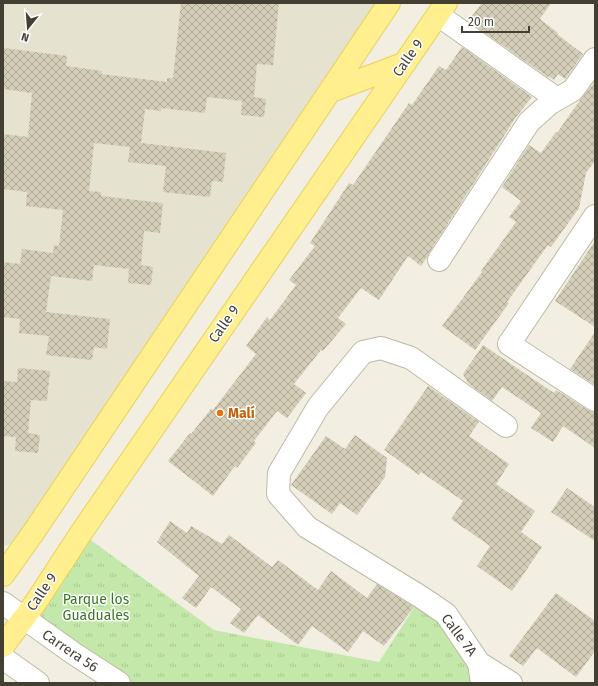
<svg xmlns="http://www.w3.org/2000/svg" width="598" height="686" viewBox="0 0 598 686" font-family="'Fira Sans',sans-serif">
<style>
.residential{fill:#e6e2d0}
.park{fill:url(#park-tufts)}
.building{fill:url(#building-cross-hatch)}
.lines{fill:none;stroke-linecap:round;stroke-linejoin:round}
.minor-casing{stroke:#bdb9a5;stroke-width:24}
.major-casing{stroke:#e7d15b;stroke-width:24}
.minor{stroke:#fff;stroke-width:22}
.major{stroke:#ffef8e;stroke-width:22}
.food-dot{fill:#e8710a;stroke:#fff;stroke-width:1.5}
.labels{text-anchor:middle;dominant-baseline:central;stroke-width:3;stroke-linejoin:round;paint-order:stroke}
.street-label{font-size:14px;fill:#443f33;stroke:#fff}
.food-label{font-size:14px;font-weight:bold;fill:#c56008;stroke:#fff;text-anchor:start}
.park-label{font-size:14px;fill:#387625;stroke:#fff}
</style>
<defs>
<pattern id="park-tufts" width="24" height="20" patternUnits="userSpaceOnUse"><rect width="24" height="20" fill="#c3e8a9"/><path d="M3 7l-1-3M5 7V3M7 7l1-3M15 17l-1-3M17 17v-4M19 17l1-3" fill="none" stroke="#a9c892"/></pattern>
<pattern id="building-cross-hatch" width="8" height="8" patternUnits="userSpaceOnUse"><rect width="8" height="8" fill="#d4cdb8"/><path d="M0 0l8 8M0 8l8-8" fill="none" stroke="#aea896"/></pattern>
</defs>
<rect width="100%" height="100%" fill="#f2efe2"/>
<!-- residential -->
<path class="residential" d="M3 3H389L33 533 8 545 3 546Z"/>
<!-- park -->
<path class="park" d="M81 533 214 630 379 662 421 597 482 683H119L23 618Z"/>
<!-- building -->
<path class="building" d="M181 3H279L273 65 257 64 254 97 266 99 264 117 241 115 242 101 207 97 205 113 161 108V111L145 109 141 143 226 153 223 182 212 181 210 197 163 192 166 166 128 162 130 147 94 143 89 191 101 192V196L163 203 160 233 144 231 141 265 153 267 151 285 128 283 129 269 94 265 92 281 51 276 46 312 110 319 107 349 94 347 92 360 46 355 49 336 19 333 20 319 3 317V262L20 264 22 249 53 253 54 245 59 246 63 210 26 206 27 192 3 189V134L28 137 32 93 3 89V48L67 56 66 66 102 71 101 74 167 82V78H173Z
M482 3H551L540 19 558 33 557 34 583 54 565 79 558 74 554 80 548 76V77L476 27 480 21 472 16Z
M462 47 532 97 516 117 429 253 427 257 421 266 408 256 379 300 361 288 338 318 346 324 323 351 321 350 294 384 306 393 287 418 277 411 254 441 256 443 237 468 235 466 213 496 168 461 190 433 191 434 211 409 213 410 256 354 246 346 267 317 270 320 296 285 289 280 315 246 310 243 349 183 353 185 409 103 412 105 439 66 446 70Z
M595 81V161L586 173 579 208 551 247 548 245 507 302 509 303 475 350 442 326 482 272 481 271 516 222 509 217 521 201 502 187 529 145 541 153 556 132 557 133 580 100 583 97Z
M595 241V327L555 301Z
M595 332V385L570 369Z
M483 345 554 393 556 390 588 410 595 412V448L563 426 553 442 531 428 541 413 502 387 492 401 468 383 463 374Z
M18 368 50 371 47 401 31 400 28 433 40 435 38 453 15 451 16 437 3 436V381L17 382Z
M428 386 479 422 469 436 509 464 496 484 535 511 521 532 542 547 512 591 477 566 490 546 451 519 463 501 421 472 419 475 384 450Z
M355 435 387 458 385 477 357 515 340 503 332 514 291 485 326 436 345 449Z
M567 488 595 507V541L551 512Z
M170 521 187 533 191 526 222 544 229 535 272 567 278 560 318 590 331 571 367 598 377 584 414 607 384 646 363 631 348 652 312 626 298 645 258 615 244 633 230 623 241 609 211 587 196 608 182 598 199 576 157 542Z
M556 593 595 621V651L576 677 537 648 523 666 509 656Z"/>
<g class="lines">
<defs>
<path id="minor" d="M438 15 557 99
M595 216 509 344 595 400
M439 260 529 122 549 104 573 90 595 59
M3 603 73 653 119 683
M3 658 38 683
M479 663 511 683
M482 683 479 663 446 614 421 597 307 527 278 494 279 473 318 407 363 352 381 348 411 358 506 426"/>
<path id="major" d="M331 91 403 64
M3 575 33 533 389 3
M3 646 36 602 81 533 446 3"/>
</defs>
<!-- minor casing -->
<use href="#minor" class="minor-casing"/>
<!-- major casing -->
<use href="#major" class="major-casing"/>
<!-- minor -->
<use href="#minor" class="minor"/>
<!-- major -->
<use href="#major" class="major"/>
</g>
<!-- markers -->
<circle class="food-dot" cx="220" cy="413" r="4"/>
<g class="labels">
<!-- street labels -->
<g class="street-label">
<text transform="translate(408 58) rotate(-55)">Calle 9</text>
<text transform="translate(224 324) rotate(-55)">Calle 9</text>
<text transform="translate(42 592) rotate(-56)">Calle 9</text>
<text transform="translate(459 635) rotate(53)">Calle 7A</text>
<text transform="translate(70 651) rotate(34)">Carrera 56</text>
</g>
<!-- food labels -->
<g class="food-label">
<text x="228" y="413">Malí</text>
</g>
<!-- park labels -->
<g class="park-label">
<text x="96" y="599">Parque los<tspan x="96" dy="16">Guaduales</tspan></text>
</g>
</g>
<!-- border -->
<rect width="598" height="686" fill="none" stroke="#443f33" stroke-width="8"/>
<!-- north arrow -->
<g transform="translate(28 28) rotate(197)" stroke="#ffffff" stroke-width="3" paint-order="stroke">
<path d="M0-3L7 15L0 10L-7 15Z" fill="#443f33"/>
<text y="-6" font-size="11" font-weight="bold" text-anchor="middle" fill="#443f33">N</text>
</g>
<!-- scale -->
<path d="M462 26v6h67v-6" fill="none" stroke="#443f33" stroke-width="2"/>
<text x="468" y="26" font-size="12" fill="#443f33" stroke="#ffffff" stroke-width="3" paint-order="stroke">20 m</text>
</svg>
